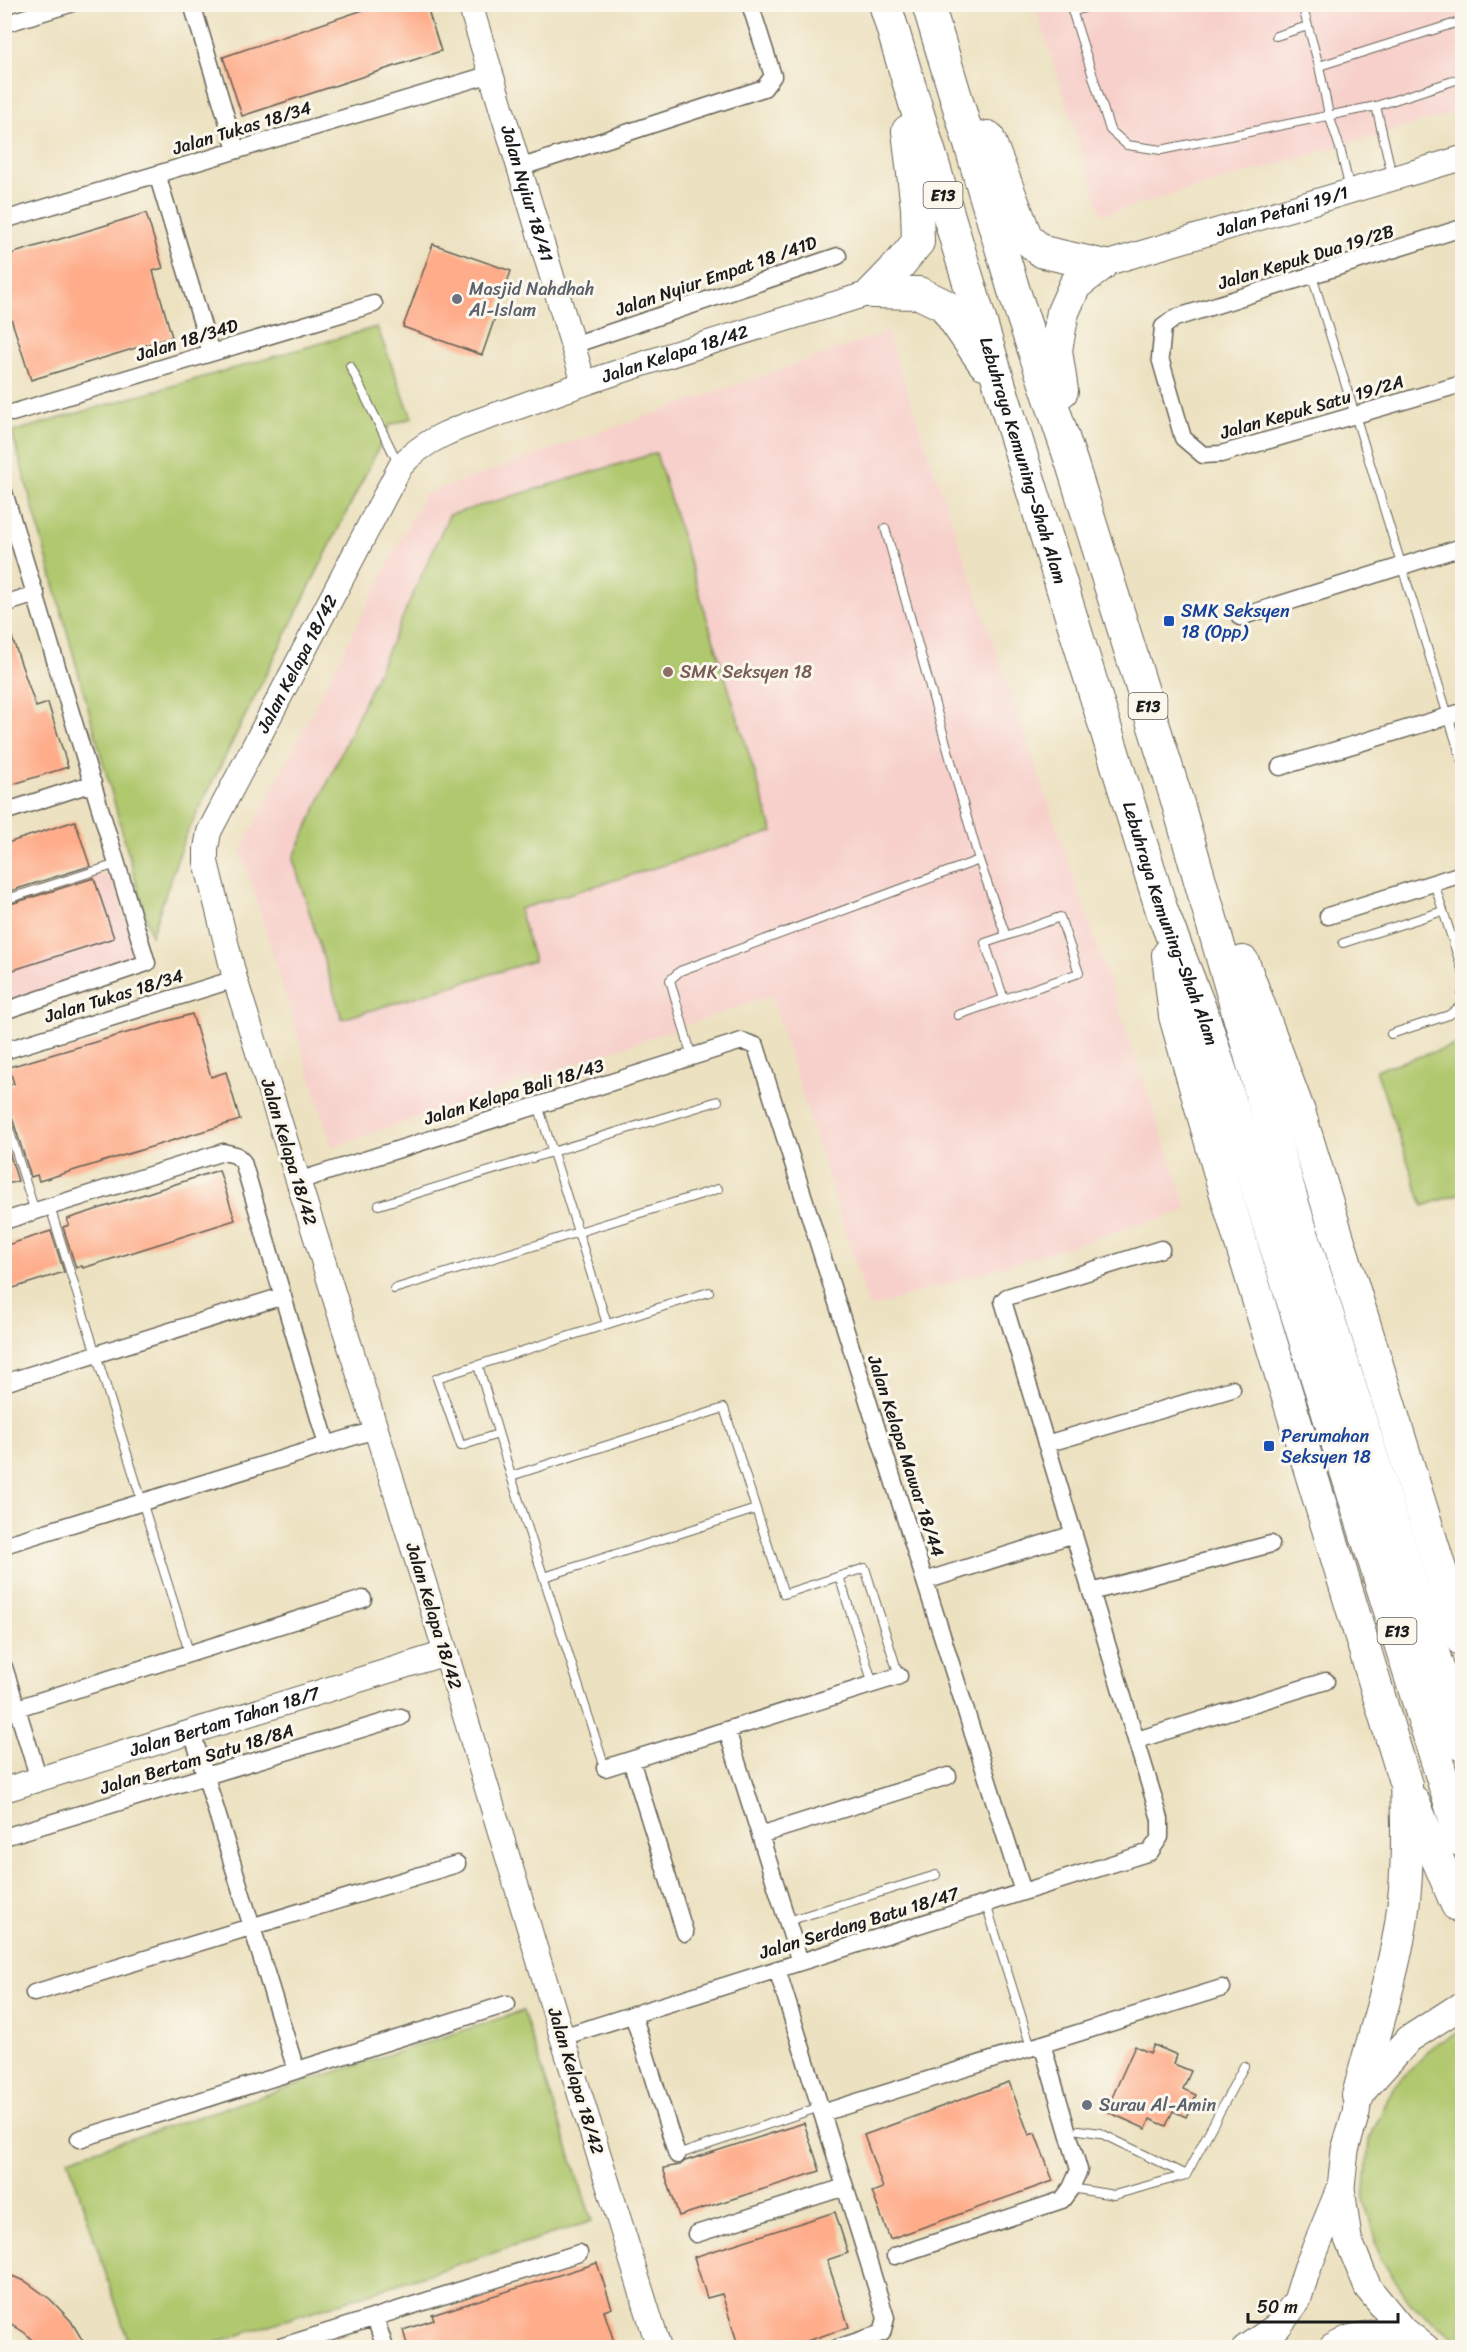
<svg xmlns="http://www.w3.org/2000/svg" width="1467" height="2352" viewBox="0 0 1467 2352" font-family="Sriracha,sans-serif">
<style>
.built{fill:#f7d0cb}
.green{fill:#b0c86e;stroke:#667245;stroke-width:1.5}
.building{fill:#feac89}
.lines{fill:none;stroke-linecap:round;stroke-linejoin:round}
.lane-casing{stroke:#656155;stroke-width:10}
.street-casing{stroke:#656155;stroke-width:19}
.secondary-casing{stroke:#656155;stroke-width:26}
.primary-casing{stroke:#656155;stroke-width:29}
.highway-casing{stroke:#656155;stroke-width:34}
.lane{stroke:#fff;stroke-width:8}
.street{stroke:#fff;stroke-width:16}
.secondary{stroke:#fff;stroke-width:24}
.primary{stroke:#fff;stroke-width:27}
.highway{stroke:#fff;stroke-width:32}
.worship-dot{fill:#6b7280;stroke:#fbf7ec;stroke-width:2}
.transit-dot{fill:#1a4fb4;stroke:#fbf7ec;stroke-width:2}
.education-dot{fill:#8d6e63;stroke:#fbf7ec;stroke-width:2}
.labels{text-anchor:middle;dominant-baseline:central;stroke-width:6;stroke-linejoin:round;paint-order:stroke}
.shield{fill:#fbf7ec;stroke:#5f5e5a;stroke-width:1.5}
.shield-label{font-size:16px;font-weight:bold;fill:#1c1c1c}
.street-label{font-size:18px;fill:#1c1c1c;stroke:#fbf7ec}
.worship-label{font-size:18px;fill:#5b616d;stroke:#fbf7ec;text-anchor:start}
.transit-label{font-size:18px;fill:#164399;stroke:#fbf7ec;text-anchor:start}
.education-label{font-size:18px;fill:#785e54;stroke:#fbf7ec;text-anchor:start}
</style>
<rect width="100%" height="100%" fill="#fbf7ec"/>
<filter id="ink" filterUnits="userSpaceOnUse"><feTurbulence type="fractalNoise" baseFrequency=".0167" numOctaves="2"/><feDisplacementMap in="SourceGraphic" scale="12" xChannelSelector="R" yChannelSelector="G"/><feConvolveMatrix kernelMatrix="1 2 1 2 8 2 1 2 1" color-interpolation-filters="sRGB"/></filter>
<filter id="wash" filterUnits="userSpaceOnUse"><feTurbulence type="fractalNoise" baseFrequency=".008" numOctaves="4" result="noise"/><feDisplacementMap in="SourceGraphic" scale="24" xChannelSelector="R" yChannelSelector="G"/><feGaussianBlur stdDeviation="1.35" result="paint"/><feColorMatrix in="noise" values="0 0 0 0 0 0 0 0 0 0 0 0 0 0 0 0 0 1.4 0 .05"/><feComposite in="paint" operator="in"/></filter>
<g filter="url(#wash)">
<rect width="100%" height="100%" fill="#ece1c0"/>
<!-- built -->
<path class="built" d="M1035 5H1462V111L1102 215Z
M887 332 1188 1210 869 1308 771 996 332 1147 241 851 424 494Z
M110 871 138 957 5 1003 4 905Z"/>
<!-- green -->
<path class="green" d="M377 327 412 418 390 425 185 837 151 936 12 432Z
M656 453 773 832 519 909 534 961 342 1019 293 859 449 515Z
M1462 1043V1193L1423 1206 1376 1070Z
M523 2011 592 2221 202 2347H130L68 2159Z
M1462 2031V2342L1414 2308 1380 2258 1364 2200 1369 2140 1394 2086 1437 2043Z"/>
<g id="blocks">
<!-- building -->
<path class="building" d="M381 4H426L441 51 242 116 223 57Z
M146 213 163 268 153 271 172 337 31 380 4 297V256Z
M433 244 511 271 482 355 403 327Z
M7 623 36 707 48 703 68 767 4 787V624Z
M75 821 90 866 4 893V844Z
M94 878 114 938 4 973V906Z
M192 1014 211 1077 226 1072 240 1120 39 1181 37 1175 31 1177 10 1111 4 1107V1086L14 1084 9 1067Z
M4 1136 18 1181 4 1185Z
M219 1170 235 1220 83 1268 82 1266 76 1268 63 1227 69 1225 67 1219Z
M51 1231 64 1272 4 1291V1246Z
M1154 2045 1177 2055 1174 2064 1191 2071 1183 2089 1196 2095 1186 2117 1173 2111 1166 2126 1150 2119 1146 2129 1106 2111 1135 2046 1150 2053Z
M1009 2082 1029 2135 1035 2133 1053 2181 890 2239 872 2192 883 2188 864 2135Z
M804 2123 820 2171 679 2216 663 2168 680 2165 685 2161Z
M835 2212 848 2253 827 2260 849 2327 786 2348H739L722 2294 707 2298 694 2257Z
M597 2263 612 2308 604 2311 616 2348H408L403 2330 434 2320 432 2315Z
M4 2273 25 2281 50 2299 71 2321 87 2348H40L25 2333 4 2319Z"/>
</g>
</g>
<g filter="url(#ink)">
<use href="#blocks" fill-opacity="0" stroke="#656155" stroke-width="1.5"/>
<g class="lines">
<defs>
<path id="lane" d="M1070 4 1110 130 1127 145 1161 150 1376 106 1462 78
M1307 4 1304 12 1319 66 1329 115 1340 148 1350 190
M1072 12 1096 4
M1276 36 1308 26
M1319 66 1462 21
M1376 106 1392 175
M1312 276 1462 761
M350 366 398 463
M885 528 979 860 1006 936 985 943 1004 999
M1434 883 1462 969
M4 900 117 864
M1343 943 1443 911
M958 1015 1079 973 1060 917 1006 936
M1391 1034 1449 1015 1462 1005V994
M692 1057 670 980 680 971 979 860
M538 1105 607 1324
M4 1113 35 1212
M379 1205 718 1101
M50 1207 190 1655
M394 1289 718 1189
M478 1365 511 1476
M498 1434 461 1446 437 1378 709 1292
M839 1576 873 1684
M544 1577 756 1509 784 1594 865 1568 899 1676
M605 1768 511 1476 724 1408 756 1509
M986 1904 1031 2047
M788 1921 936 1875
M1079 2130 1100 2133 1186 2175 1244 2066
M677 2155 820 2107
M1071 2188 1114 2195 1186 2175"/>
<path id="street" d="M192 4 236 150
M4 24 70 4
M519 168 764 88 773 76 750 4
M157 174 211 353
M4 220 491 74
M1462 228 1175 318 1163 327 1160 358 1183 438 1203 455 1221 454 1462 384
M573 345 838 256
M12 413 374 304
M4 492 147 963 4 1011
M4 604 36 594
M1240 617 1462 547
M1280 767 1462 712
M4 812 93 783
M1328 916 1462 874
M4 1051 235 979
M298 1181 742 1041 756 1046 1023 1892
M4 1221 223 1152 236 1155 243 1162 327 1445
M4 1383 283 1296
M1046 1444 1232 1389
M4 1545 375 1430
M925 1581 1074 1534
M1091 1592 1271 1544
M4 1667 39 1779
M17 1708 363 1599
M727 1730 800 1962
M192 1732 296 2070
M1137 1740 1326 1681
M631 1760 685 1933
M605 1768 899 1676
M760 1835 948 1776
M4 1837 401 1717
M777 1969 886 2318 882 2333 837 2348
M34 1993 457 1864
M633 2014 677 2155
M562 2037 1150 1852 1160 1837V1819L1003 1301 1007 1297 1161 1249
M822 2113 1222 1988
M79 2139 507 2004
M696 2234 845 2187
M895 2256 1062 2200 1071 2188 1079 2170 1042 2044
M375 2317 385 2348
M277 2348 579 2253"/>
<g id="secondary">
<path id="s1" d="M470 4 584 383"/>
<path id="s2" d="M1101 265 1462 158"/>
<path id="s3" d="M4 1790 446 1653"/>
<path id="s4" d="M659 2348 562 2037 446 1653 235 979 206 862V849L209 832 400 467C429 432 480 421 521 406 637 363 755 329 873 292"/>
</g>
<path id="primary" d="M1246 2348 1278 2326 1297 2301 1307 2269 1340 2189
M1332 2348 1349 2339 1401 2328
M1426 2348 1401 2328 1368 2288 1348 2239 1341 2188 1345 2150 1356 2113 1358 2096 1409 2039 1454 2010 1462 2007"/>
<g id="highway">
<path id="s5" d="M885 4 1000 386 1162 911 1205 1021 1462 1841"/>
<path d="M928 4 1014 291 1072 464 1176 797 1293 1204 1462 1745"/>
<path d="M988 137 1027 239 1043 252 1101 265"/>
<path d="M873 292 899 265 918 242 917 208 908 131"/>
<path d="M873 292 919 293 944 305 984 363"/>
<path d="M1062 391 1056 350 1063 312 1075 285 1101 265"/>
<path d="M1168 955 1175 1016 1222 1181 1406 1785C1408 1837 1408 1890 1398 1941 1388 1993 1371 2045 1358 2096"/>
<path d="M1243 962 1299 1112 1462 1640"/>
<path d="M1413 1801 1457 1905 1462 1908"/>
</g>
</defs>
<!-- lane casing -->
<use href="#lane" class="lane-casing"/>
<!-- street casing -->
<use href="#street" class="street-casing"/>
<!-- secondary casing -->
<use href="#secondary" class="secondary-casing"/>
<!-- primary casing -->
<use href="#primary" class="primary-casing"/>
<!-- highway casing -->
<use href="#highway" class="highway-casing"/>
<!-- lane -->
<use href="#lane" class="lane"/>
<!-- street -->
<use href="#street" class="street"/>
<!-- secondary -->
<use href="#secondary" class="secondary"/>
<!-- primary -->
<use href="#primary" class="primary"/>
<!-- highway -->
<use href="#highway" class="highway"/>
</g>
</g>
<!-- markers -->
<g class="worship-dot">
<circle cx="457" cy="299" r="6"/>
<circle cx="1087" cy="2105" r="6"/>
</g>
<g class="transit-dot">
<rect x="1163" y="615" width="12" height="12" rx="3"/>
<rect x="1263" y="1440" width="12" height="12" rx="3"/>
</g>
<circle class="education-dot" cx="668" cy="672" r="6"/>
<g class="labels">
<!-- shield labels -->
<g class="shield">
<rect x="923.5" y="182" width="39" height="26" rx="4.5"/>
<rect x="1128.5" y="693" width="39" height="26" rx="4.5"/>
<rect x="1377.5" y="1618" width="39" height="26" rx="4.5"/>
</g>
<g class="shield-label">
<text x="943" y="195">E13</text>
<text x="1148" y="706">E13</text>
<text x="1397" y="1631">E13</text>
</g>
<!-- street labels -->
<g class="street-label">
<text transform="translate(242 128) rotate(-17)">Jalan Tukas 18/34</text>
<text stroke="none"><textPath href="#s1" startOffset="198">Jalan Nyiur 18/41</textPath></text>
<text stroke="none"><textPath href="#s2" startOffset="189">Jalan Petani 19/1</textPath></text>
<text transform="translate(1306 257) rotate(-17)">Jalan Kepuk Dua 19/2B</text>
<text transform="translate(716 276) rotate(-19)">Jalan Nyiur Empat 18 /41D</text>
<text transform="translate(187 340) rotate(-17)">Jalan 18/34D</text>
<text stroke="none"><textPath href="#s4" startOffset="2296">Jalan Kelapa 18/42</textPath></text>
<text transform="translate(1312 407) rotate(-16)">Jalan Kepuk Satu 19/2A</text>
<text stroke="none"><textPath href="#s5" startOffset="477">Lebuhraya Kemuning–Shah Alam</textPath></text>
<text stroke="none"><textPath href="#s4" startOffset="1774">Jalan Kelapa 18/42</textPath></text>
<text stroke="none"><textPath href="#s5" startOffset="963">Lebuhraya Kemuning–Shah Alam</textPath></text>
<text transform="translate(114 996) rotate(-17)">Jalan Tukas 18/34</text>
<text transform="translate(514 1092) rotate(-17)">Jalan Kelapa Bali 18/43</text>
<text transform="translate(289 1152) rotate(73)">Jalan Kelapa 18/42</text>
<text transform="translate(906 1456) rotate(72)">Jalan Kelapa Mawar 18/44</text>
<text transform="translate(434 1616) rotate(73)">Jalan Kelapa 18/42</text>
<text stroke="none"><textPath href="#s3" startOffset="231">Jalan Bertam Tahan 18/7</textPath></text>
<text transform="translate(197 1759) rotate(-17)">Jalan Bertam Satu 18/8A</text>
<text transform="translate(859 1923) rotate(-17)">Jalan Serdang Batu 18/47</text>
<text transform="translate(576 2081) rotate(73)">Jalan Kelapa 18/42</text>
</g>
<!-- worship labels -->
<g class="worship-label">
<text x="469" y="289">Masjid Nahdhah<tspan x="469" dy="21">Al-Islam</tspan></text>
<text x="1099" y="2105">Surau Al-Amin</text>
</g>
<!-- transit labels -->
<g class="transit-label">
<text x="1181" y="611">SMK Seksyen<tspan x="1181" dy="21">18 (Opp)</tspan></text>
<text x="1281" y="1436">Perumahan<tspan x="1281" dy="21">Seksyen 18</tspan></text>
</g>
<!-- education labels -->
<g class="education-label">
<text x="680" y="672">SMK Seksyen 18</text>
</g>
</g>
<!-- margin -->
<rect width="1467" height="2352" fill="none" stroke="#fbf7ec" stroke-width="24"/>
<!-- scale -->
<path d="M1248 2313v9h150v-9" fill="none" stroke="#1c1c1c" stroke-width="3"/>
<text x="1257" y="2313" font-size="18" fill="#1c1c1c" stroke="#fbf7ec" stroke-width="4.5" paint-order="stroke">50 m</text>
</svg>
